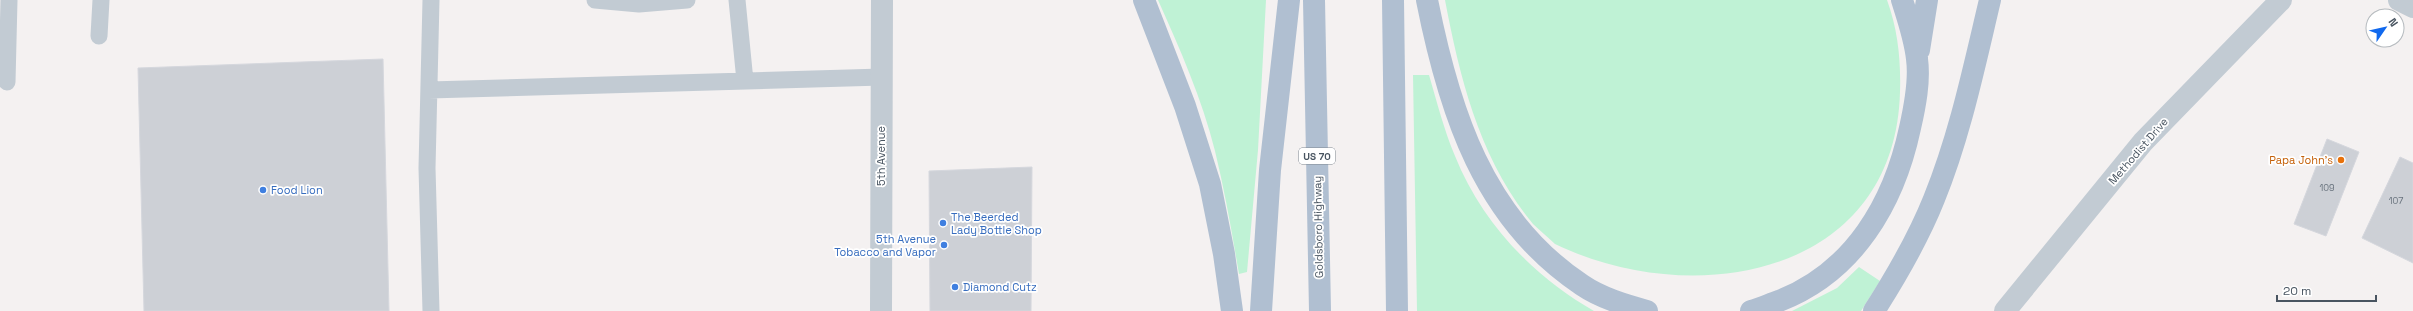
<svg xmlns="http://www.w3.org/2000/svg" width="2413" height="311" viewBox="0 0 2413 311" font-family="'Space Grotesk',sans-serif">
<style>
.green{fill:#bff2d5}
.building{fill:#cdd0d6;stroke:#d5d7dd}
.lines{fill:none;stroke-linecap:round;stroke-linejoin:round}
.service{stroke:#c2cbd3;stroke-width:17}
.minor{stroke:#c2cbd3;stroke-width:22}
.tertiary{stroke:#c2cbd3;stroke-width:22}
.primary{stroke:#b0bfd1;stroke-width:22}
.food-dot{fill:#e8710a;stroke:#fff;stroke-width:1.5}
.shop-dot{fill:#3f7fe0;stroke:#fff;stroke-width:1.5}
.labels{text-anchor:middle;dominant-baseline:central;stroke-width:3.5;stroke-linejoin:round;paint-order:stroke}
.number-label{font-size:9px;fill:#69737e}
.shield{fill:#fff;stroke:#7f8790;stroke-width:1}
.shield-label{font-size:10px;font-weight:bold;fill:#485460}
.street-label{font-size:11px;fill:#485460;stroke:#fff}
.food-label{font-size:11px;fill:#c56008;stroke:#fff;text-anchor:end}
.shop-label{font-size:11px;fill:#366cbe;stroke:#fff;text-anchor:start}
</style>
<rect width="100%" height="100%" fill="#f4f1f1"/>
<!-- green -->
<path class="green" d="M1158 0H1266L1258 150 1247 272 1239 274C1232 233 1225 192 1215 151 1202 99 1180 49 1158 0Z
M1445 0H1887C1898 30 1901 61 1900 92 1895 276 1694 311 1555 244 1548 237 1540 231 1533 224 1480 160 1460 79 1445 0Z
M1413 75H1429C1437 102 1444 130 1455 156 1482 223 1532 275 1594 311H1417Z
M1859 267 1880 281 1861 311H1792L1837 288Z"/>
<!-- building -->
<path class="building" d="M383 59 389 311H144L138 68Z
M2327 139 2359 152 2326 236 2294 224Z
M2400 157 2413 163V263L2362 238Z
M1032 167 1031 311H930L929 171Z"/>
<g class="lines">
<!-- service -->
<path class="service" d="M431 0 427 168 431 311
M595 0 639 4 687 0
M737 0 745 81
M99 36 101 0
M7 82 9 0
M429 90 882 77"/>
<!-- minor -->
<path class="minor" d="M2005 311 2143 142 2281 0"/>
<!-- tertiary -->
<path class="tertiary" d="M2399 0 2413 7
M881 311 882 0"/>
<!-- primary -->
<path class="primary" d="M1144 0 1185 106 1210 184 1224 254 1232 311
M1314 0 1320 311
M1393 0 1397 311
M1427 0C1449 111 1483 219 1582 285 1601 298 1625 305 1647 311
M1919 50 1927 0
M1261 311 1270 170 1289 0
M1751 311C1760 309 1770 304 1779 301 1854 272 1894 203 1910 128 1915 106 1920 81 1917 59 1915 39 1908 19 1902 0
M1874 311C1897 275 1918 239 1934 199 1960 135 1974 67 1990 0"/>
</g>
<!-- markers -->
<circle class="food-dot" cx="2341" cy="160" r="4"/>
<g class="shop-dot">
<circle cx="263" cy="190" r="4"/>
<circle cx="943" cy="223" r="4"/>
<circle cx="944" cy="245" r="4"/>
<circle cx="955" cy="287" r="4"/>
</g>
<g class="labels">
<!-- number labels -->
<g class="number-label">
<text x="2327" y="188">109</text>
<text x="2396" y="201">107</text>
</g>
<!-- shield labels -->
<rect class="shield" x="1299" y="148" width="36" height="16" rx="3"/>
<g class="shield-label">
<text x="1317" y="156">US 70</text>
</g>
<!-- street labels -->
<g class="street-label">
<text transform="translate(2138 151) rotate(-49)">Methodist Drive</text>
<text transform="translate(881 156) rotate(-90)">5th Avenue</text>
<text transform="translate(1318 227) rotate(-91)">Goldsboro Highway</text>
</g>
<!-- food labels -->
<g class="food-label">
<text x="2333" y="160">Papa John's</text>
</g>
<!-- shop labels -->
<g class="shop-label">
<text x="271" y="190">Food Lion</text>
<text x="951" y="217">The Beerded<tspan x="951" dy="13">Lady Bottle Shop</tspan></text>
<text x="936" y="239" text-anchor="end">5th Avenue<tspan x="936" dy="13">Tobacco and Vapor</tspan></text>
<text x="963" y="287">Diamond Cutz</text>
</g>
</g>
<!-- north arrow -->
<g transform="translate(2385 28) rotate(56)"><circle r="19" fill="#ffffff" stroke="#b6bbbf"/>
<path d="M0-3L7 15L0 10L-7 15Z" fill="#1169ee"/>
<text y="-6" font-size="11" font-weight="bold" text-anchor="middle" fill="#485460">N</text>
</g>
<!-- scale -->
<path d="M2277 295v6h99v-6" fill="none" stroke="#485460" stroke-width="2"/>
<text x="2283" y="295" font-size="12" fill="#485460" stroke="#ffffff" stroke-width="3" paint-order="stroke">20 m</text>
</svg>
